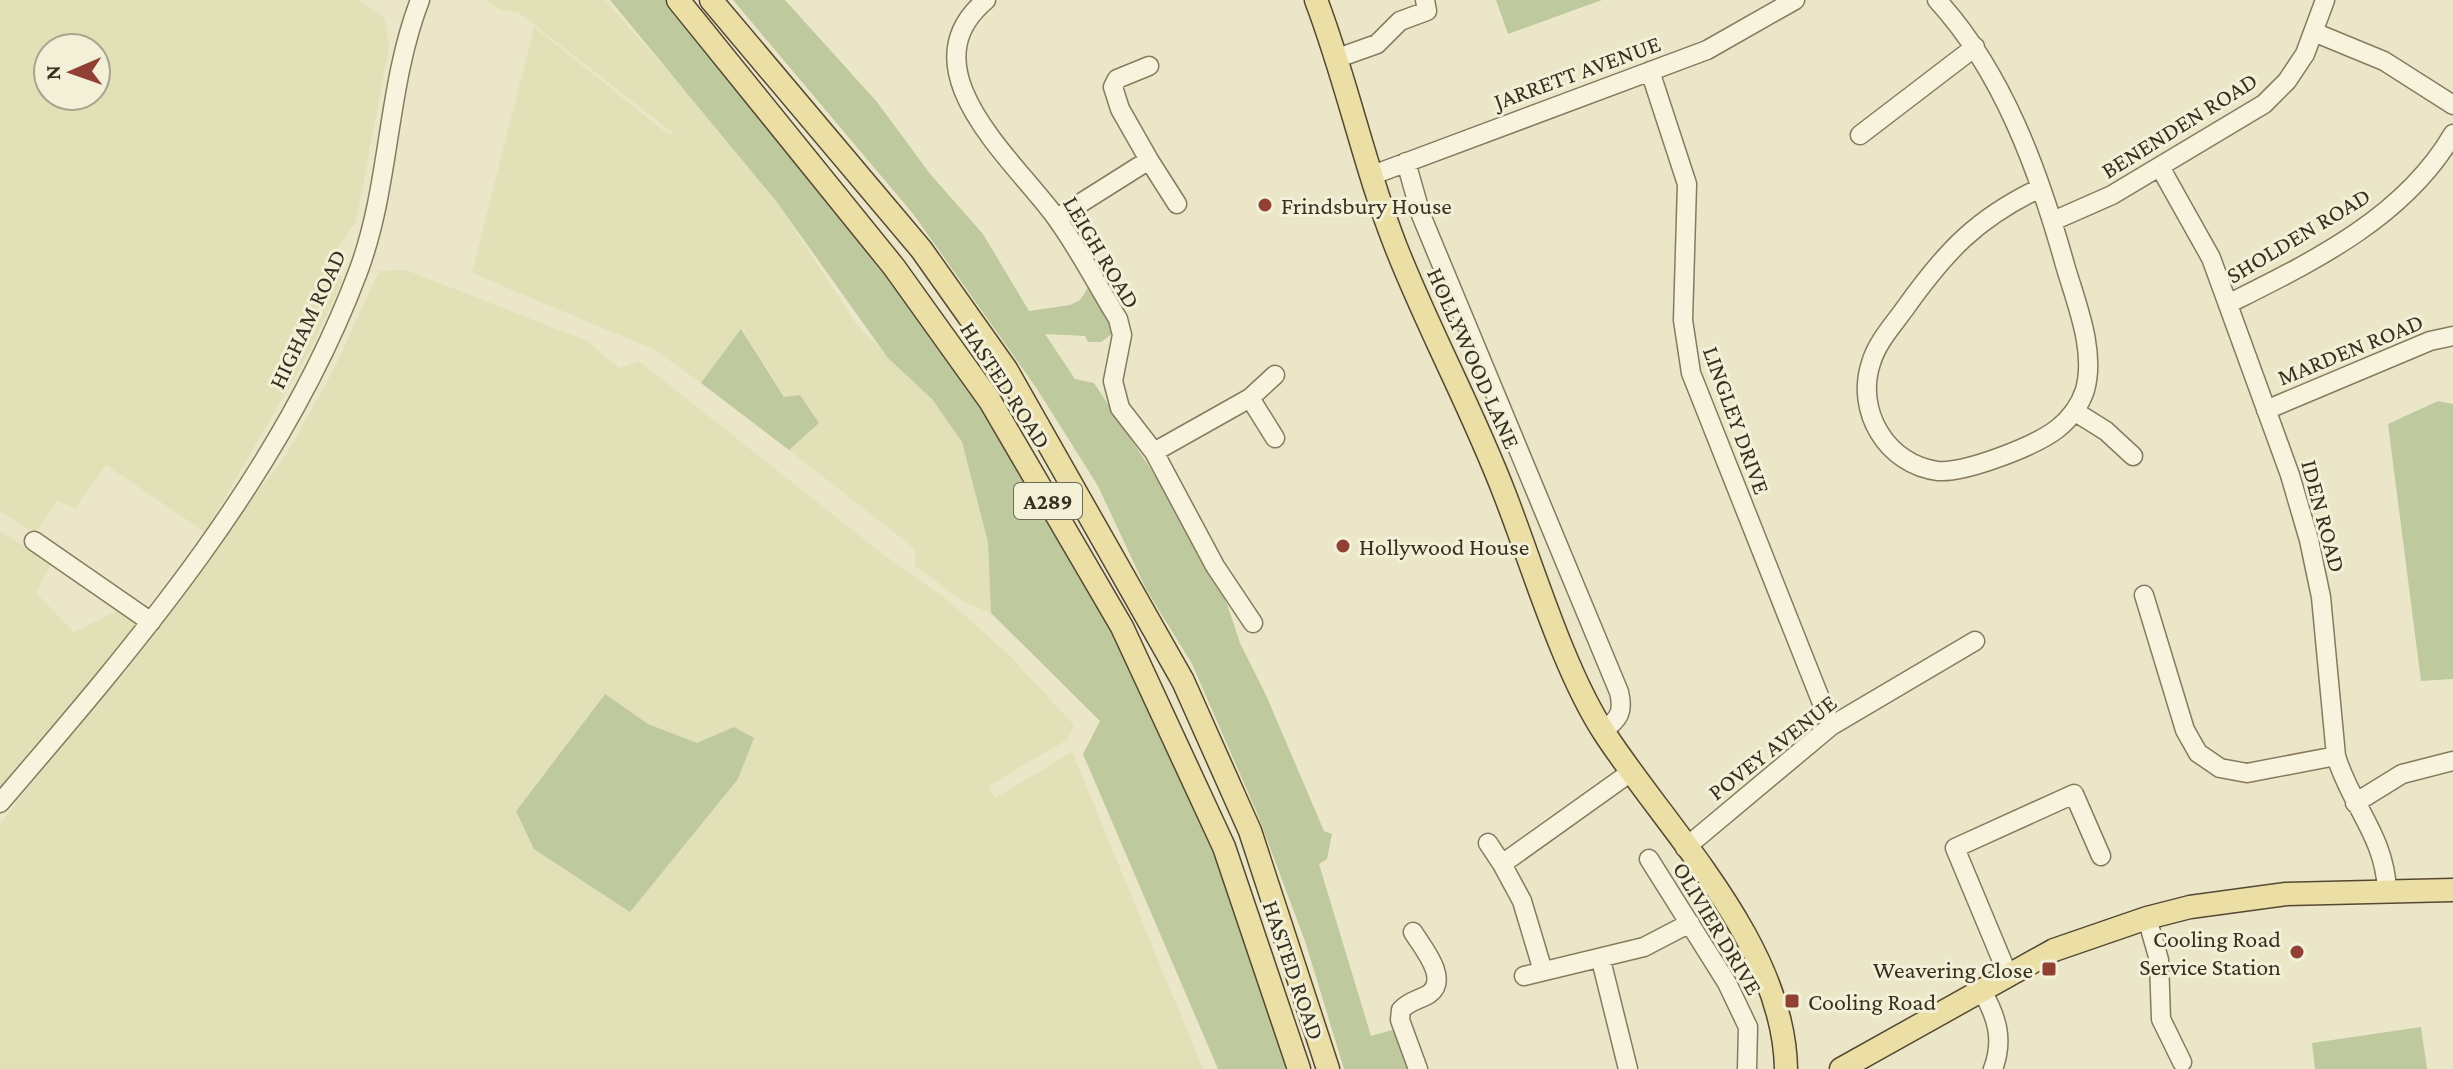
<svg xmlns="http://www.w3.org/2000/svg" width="2453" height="1069" viewBox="0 0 2453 1069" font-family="'Crimson Pro',serif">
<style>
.farmland{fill:#e1e0b7;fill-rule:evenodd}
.green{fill:#bec99e}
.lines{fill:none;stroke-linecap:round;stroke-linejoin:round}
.minor-casing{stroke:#877a5f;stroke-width:21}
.major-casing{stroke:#554833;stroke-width:25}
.minor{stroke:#f7f3dc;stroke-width:18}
.major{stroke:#ebdfa5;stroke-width:22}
.poi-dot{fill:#914134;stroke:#f3f0d8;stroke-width:3}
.labels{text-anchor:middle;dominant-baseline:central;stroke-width:6;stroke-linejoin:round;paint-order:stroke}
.shield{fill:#f3f0d8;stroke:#706a58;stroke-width:2}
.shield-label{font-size:22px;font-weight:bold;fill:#383021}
.street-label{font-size:24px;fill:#383021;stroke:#f3f0d8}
.poi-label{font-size:24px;fill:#383021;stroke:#f3f0d8;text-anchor:start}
</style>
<rect width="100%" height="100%" fill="#ece6c9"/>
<!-- farmland -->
<path class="farmland" d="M0 0H359L385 18 389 47 356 222 334 253 342 281 310 351 205 532 106 465 75 509 57 500 35 534 0 511ZM48 48H96V96H48Z
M485 0H605L703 111 776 201 857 325 932 399 962 442 988 542 991 613 964 602 915 566V549L789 450 819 422 785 397 742 329 701 383 655 350 472 273 534 27 663 130 677 136 519 13 500 10Z
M406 270 587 341 619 368 639 361 884 555 949 601 1010 656 1074 725 1067 740 988 786 995 798 1072 752 1203 1069H0V824L286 455 334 369 379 271ZM604 694 648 724 697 743 516 810Z
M0 531 51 563 36 593 74 632 121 609 140 620 67 715 0 789Z"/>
<!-- green -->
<path class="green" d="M610 0H669C747 96 827 189 902 287 1072 509 1211 800 1287 1069H1218L1083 754 1100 721 991 613 988 542 962 442 932 399 888 358 776 201Z
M733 0H785L877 102 931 175 983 234 1029 311 1070 305 1080 300 1089 286 1115 332 1101 342H1088L1085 336 1045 334 1075 379 1094 383 1181 515 1227 604 1240 643 1266 695 1324 831 1332 834 1327 859 1319 864 1371 1036 1392 1030 1402 1040 1412 1069H1344L1305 941 1257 813 1192 664 1146 589 1098 486 1037 389 914 215Z
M1496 0H1602L1508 34Z
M741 329 784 397 800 395 819 423 789 450 701 383Z
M2438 401 2453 404V679L2421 681 2388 424Z
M605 694 648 724 697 743 734 727 754 738 738 779 630 912 534 849 516 811Z
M2421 1027 2427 1069H2315L2312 1043Z"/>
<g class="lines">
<defs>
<path id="minor" d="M986 0C905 68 1011 157 1054 215 1078 247 1097 285 1118 319L1122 335 1113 381 1120 408 1154 452 1215 566 1253 623
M1937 0C2003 72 2039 172 2065 265 2076 303 2096 350 2085 390 2080 405 2070 419 2057 429 2035 446 1966 473 1938 471 1887 465 1855 411 1871 363 1877 342 1894 324 1906 307 1946 251 1977 218 2040 188
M2316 33 2384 61 2453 105
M1335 59 1377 44 1400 21 1427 11 1425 0
M1650 71 1687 184 1683 320 1691 373 1831 726
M1860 135 1975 47
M1149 160 1120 109 1113 87 1117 79 1149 66
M1406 162 1421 215 1619 692C1624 712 1619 719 1603 731
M2160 167 2211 258 2290 475 2309 540 2321 597 2336 756C2351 806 2385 836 2387 891
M1370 176 1707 50 1795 0
M1057 218 1149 160 1177 204
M2053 221 2112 195 2264 104 2287 81 2305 54 2325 0
M2228 304C2312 262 2404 218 2453 134
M1250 398 1275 375
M2266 410 2430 341 2453 336
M2074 411 2106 431 2133 456
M1154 452 1250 398 1275 438
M34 541 151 622
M2144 595 2185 730 2198 753 2220 768 2247 773 2336 756
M0 803C139 641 282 474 358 272 391 184 386 88 420 0
M2355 803 2402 774 2453 761
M1488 843 1502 864
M1685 848 1831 726 1975 641
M1649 859 1727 983 1748 1027 1747 1069
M2147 918 2159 960 2161 1019 2182 1062
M1413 932C1422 947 1450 979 1429 994 1419 1000 1409 1001 1401 1010L1400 1020 1418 1069
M1601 960 1628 1069
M1543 971 1522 901 1502 864 1631 772
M2008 975 1955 848 2074 794 2101 856
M1524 976 1644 947 1690 923
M1982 991C1997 1017 2004 1040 1993 1069"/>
<path id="major" d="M678 0 894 267 990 401 1122 627 1224 847 1299 1069
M711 0 921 249 1006 369 1183 681 1250 831 1328 1069
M1316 0C1347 81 1364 166 1396 247 1429 331 1473 411 1505 495 1533 567 1564 672 1605 734 1670 833 1784 945 1786 1069
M1841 1069 2054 950 2147 918 2190 907 2286 894 2453 890"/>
</defs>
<!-- minor casing -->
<use href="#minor" class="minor-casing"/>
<!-- major casing -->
<use href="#major" class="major-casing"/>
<!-- minor -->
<use href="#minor" class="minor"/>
<!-- major -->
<use href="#major" class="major"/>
</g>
<!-- markers -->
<g class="poi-dot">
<circle cx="1265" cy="205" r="8"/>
<circle cx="1343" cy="546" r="8"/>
<circle cx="2297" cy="952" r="8"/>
<rect x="2041" y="961" width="16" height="16" rx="4"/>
<rect x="1784" y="993" width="16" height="16" rx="4"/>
</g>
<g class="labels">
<!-- shield labels -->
<rect class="shield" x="1014" y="483" width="68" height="36" rx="6"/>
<g class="shield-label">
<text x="1048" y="501">A289</text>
</g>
<!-- street labels -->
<g class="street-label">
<text transform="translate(1577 72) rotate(-20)">JARRETT AVENUE</text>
<text transform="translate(2179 125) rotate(-32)">BENENDEN ROAD</text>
<text transform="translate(2298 235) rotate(-31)">SHOLDEN ROAD</text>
<text transform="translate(1102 252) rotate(59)">LEIGH ROAD</text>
<text transform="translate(307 319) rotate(-65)">HIGHAM ROAD</text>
<text transform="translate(2350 349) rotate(-22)">MARDEN ROAD</text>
<text transform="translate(1474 358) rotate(66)">HOLLYWOOD LANE</text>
<text transform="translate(1006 385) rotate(57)">HASTED ROAD</text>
<text transform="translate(1737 420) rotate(70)">LINGLEY DRIVE</text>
<text transform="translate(2324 516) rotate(75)">IDEN ROAD</text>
<text transform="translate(1772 747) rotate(-38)">POVEY AVENUE</text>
<text transform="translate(1718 928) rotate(59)">OLIVIER DRIVE</text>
<text transform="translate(1294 970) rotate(71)">HASTED ROAD</text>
</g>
<!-- poi labels -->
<g class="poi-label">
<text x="1281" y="205">Frindsbury House</text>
<text x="1359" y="546">Hollywood House</text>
<text x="2281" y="938" text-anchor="end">Cooling Road<tspan x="2281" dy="28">Service Station</tspan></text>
<text x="2033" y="969" text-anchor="end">Weavering Close</text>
<text x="1808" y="1001">Cooling Road</text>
</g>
</g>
<!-- north arrow -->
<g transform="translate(72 72) rotate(268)"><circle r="38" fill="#f3f0d8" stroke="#a8a38f" stroke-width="2"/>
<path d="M0-6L14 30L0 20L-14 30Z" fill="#914134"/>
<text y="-12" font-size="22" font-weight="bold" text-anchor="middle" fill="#383021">N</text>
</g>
</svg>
